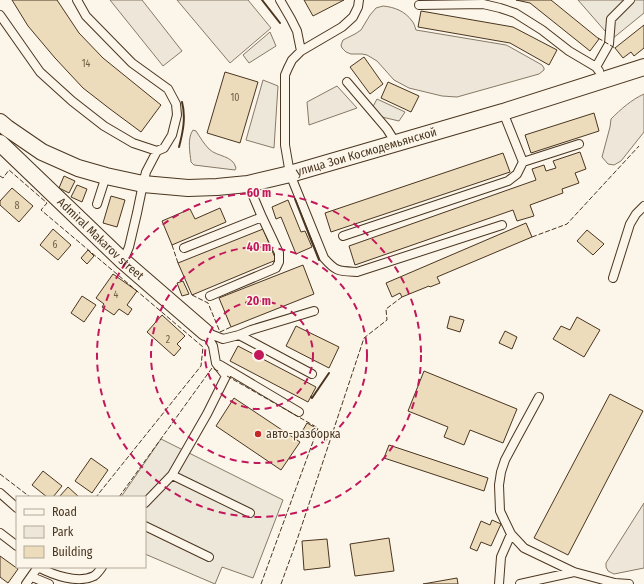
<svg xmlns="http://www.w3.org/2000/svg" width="644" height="584" viewBox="0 0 644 584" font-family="'Fira Sans Condensed',sans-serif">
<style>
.green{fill:#ede6d9;stroke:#887966}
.parking{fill:#ede7d9;stroke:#887966}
.building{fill:#ecdcbc;stroke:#4a3520}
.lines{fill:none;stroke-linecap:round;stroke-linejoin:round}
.service-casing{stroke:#4a3520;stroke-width:10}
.minor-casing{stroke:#4a3520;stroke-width:18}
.service{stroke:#fbf6e9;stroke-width:8}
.minor{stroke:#fbf6e9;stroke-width:16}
.fence{stroke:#4a3520;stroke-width:1;stroke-dasharray:5 2;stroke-linecap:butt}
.wall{stroke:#4a3520;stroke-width:2}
.ring{fill:none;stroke:#c2185b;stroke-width:2;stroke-dasharray:7 5}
.poi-dot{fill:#c62828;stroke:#fbf6e9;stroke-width:1.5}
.labels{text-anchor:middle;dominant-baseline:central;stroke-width:3;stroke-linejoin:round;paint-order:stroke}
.number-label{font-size:10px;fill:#725f47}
.street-label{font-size:12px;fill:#4a3520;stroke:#fbf6e9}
.poi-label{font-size:12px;fill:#4a3520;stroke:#fbf6e9;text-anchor:start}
.centre{fill:#c2185b;stroke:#fbf6e9;stroke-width:2}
.ring-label{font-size:12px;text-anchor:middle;font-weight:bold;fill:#c2185b;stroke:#fbf6e9;stroke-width:3;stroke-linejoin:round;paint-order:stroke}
</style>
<rect width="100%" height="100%" fill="#fbf6e9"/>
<!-- green -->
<path class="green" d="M110 0H142L182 51 163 66Z
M177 0H248L271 28 230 63Z
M383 6C394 7 405 11 412 21 414 23 415 27 416 30L506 45 510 47 542 65 544 68V70L539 74 457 97 442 96 409 88 394 80 377 61 367 55 362 54H351L346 52 342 48 341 45 343 40 355 34 361 30 370 15 376 8Z
M337 86 357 108 309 125 307 102Z
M644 94V132L621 161 614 165 608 164 602 157 610 127 611 119C621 109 631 100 644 94Z
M193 130 196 131C200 137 204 144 209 149 217 157 233 155 236 168L235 170 194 165 191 162C190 153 187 138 193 130Z
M644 503V568L614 574 608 571 606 567V563Z"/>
<!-- parking -->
<path class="parking" d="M578 0H644V13L612 39Z
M270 32 276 46 249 63 243 55Z
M263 80 278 86 274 148 246 140Z
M377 99 405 112 399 121 369 114Z
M161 439 283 500 253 578 222 567 215 584 145 554V497H121Z"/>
<!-- building -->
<path class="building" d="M12 0H57L79 33 103 58 161 105 141 132 110 109 83 88 55 58 28 26Z
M304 0H344L313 16Z
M516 0H551L599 39 590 51 530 3Z
M421 11 513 27 557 50 549 65 510 43 418 27Z
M644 25V48L634 56 631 52 623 58 615 48Z
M364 57 383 84 370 94 350 67Z
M225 72 258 82 240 143 207 133Z
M388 82 419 96 411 112 381 98Z
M594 113 599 131 531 153 525 135Z
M580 152 586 169 575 173 579 183 562 189 563 193 530 205 534 216 517 221 513 210 355 265 349 246 536 180 532 169 544 165 546 171 556 168 553 161Z
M503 153 510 172 331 232 325 213Z
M64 176 75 181 69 193 59 188Z
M77 185 87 189 82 202 71 197Z
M12 188 33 206 19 222 0 205V201Z
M111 196 125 200 117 227 103 223Z
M288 200 301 232 305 231 312 247 296 254 281 217 276 219 272 207Z
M220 208 226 222 172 245 162 221 190 209 195 219Z
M526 223 532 237 437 277 440 283 430 287 429 286 402 297 400 293 392 297 386 283Z
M53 229 71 245 58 260 40 245Z
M263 229 276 260 192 295 178 263Z
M587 230 604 244 593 255 577 241Z
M88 250 94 256 87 264 81 258Z
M303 265 314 294 231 327 219 298Z
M113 274 137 291 127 305 132 309 128 315 119 309 114 315 102 307 104 304 96 298Z
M183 281 189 294 182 296 177 283Z
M82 296 96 305 84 322 71 313Z
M162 315 185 336 177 344 181 348 174 356 147 332Z
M450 316 464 320 460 332 447 328Z
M577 317 600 330 584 357 553 339 561 326 570 330Z
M296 326 339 347 329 368 286 346Z
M505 331 517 337 512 349 499 343Z
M238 346 316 387 308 402 230 361Z
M424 371 517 409 503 443 470 430 464 445 444 437 448 427 408 411Z
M610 394 643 411 568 555 534 538Z
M234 398 300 442 281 470 216 426Z
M307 423 316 428 312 435 303 430Z
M389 445 488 478 484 491 384 458Z
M91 458 108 470 92 493 75 481Z
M43 471 62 486 53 497H47L32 485Z
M68 487 79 497H59Z
M492 520 501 524 491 546 481 542 477 551 470 548 481 521 490 525Z
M389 538 394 571 355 576 350 544Z
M327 539 330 567 304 570 302 541Z
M0 556 18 569 8 583 0 577Z
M457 578 458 584H423Z"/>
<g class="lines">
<defs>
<path id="service" d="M280 0 291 19 297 31 301 51
M359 0 358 7 353 17 342 27 301 51 292 60 288 68 285 75V145L290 174 324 258C336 272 339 271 357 272L502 225
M419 5 483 4 500 8 515 13 542 30 569 51 596 67
M0 15 40 72 72 101 104 126 133 143 157 151 164 148 172 135 177 115 176 104 168 89 132 63 86 16 77 0
M599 71 596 67 609 44 611 19 630 0
M347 82 387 129 392 137 394 144
M523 162 579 144
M248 184 262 217
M97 204 106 176
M343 236 508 181 517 174 523 162 503 112
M184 248 262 217 279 253V262L276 268 210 296
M123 261 129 247 137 213 143 184 146 172 157 151
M613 278 630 224 636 214 644 206
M205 332 223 339 239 335 251 330 314 311
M239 335 312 374
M220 365 299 412
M539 397 514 443 505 460 501 472 499 485 500 511 511 534 524 548 574 572 615 583 629 584
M172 475 250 513
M0 493 17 508
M145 503 172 475 207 414 226 376 216 363 213 346 205 332
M145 526 209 557
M0 533 17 546
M38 567C53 575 78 584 94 576 97 574 100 570 102 567
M32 577 49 584
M26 584 38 567
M499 584 501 557 511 534
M520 584 574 572"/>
<g id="minor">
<path id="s1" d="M0 122 7 128 42 152 78 168 106 176 143 184 188 188 217 187 248 184 290 174 503 112 644 67"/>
<path id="s2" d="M0 143 123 261 205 332"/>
</g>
</defs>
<!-- service casing -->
<use href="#service" class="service-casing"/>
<!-- minor casing -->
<use href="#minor" class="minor-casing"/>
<!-- service -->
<use href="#service" class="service"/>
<!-- minor -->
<use href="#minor" class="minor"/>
<!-- fence -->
<path class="fence" d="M598 38 615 48
M0 176 3 178 9 170 47 203 41 210 118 275 203 347 201 366 96 497
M532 237 567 224 639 146
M172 245 178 263
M192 295 208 303 220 332 231 327
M227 376 318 428 261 584
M0 474 30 497
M119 497 212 368 220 372
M281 584 297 540 364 338 387 320 386 309 402 297"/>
<!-- wall -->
<path class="wall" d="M262 0 280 23
M179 147C183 132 186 117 182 102
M295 199 319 260
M311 397 312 398 329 373"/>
</g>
<!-- distance rings -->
<g class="ring">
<circle cx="259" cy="355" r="54"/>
<circle cx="259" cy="355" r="108"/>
<circle cx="259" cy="355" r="162"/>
</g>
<!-- markers -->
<circle class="poi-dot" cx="258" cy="434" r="4"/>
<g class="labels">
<!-- number labels -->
<g class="number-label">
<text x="86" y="64">14</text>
<text x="235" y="98">10</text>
<text x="17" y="206">8</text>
<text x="55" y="245">6</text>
<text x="116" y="295">4</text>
<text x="168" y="340">2</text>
</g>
<!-- street labels -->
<g class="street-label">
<text stroke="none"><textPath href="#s1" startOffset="386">улица Зои Космодемьянской</textPath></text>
<text stroke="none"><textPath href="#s2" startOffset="139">Admiral Makarov street</textPath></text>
</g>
<!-- poi labels -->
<g class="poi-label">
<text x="266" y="434">авто-разборка</text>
</g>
</g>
<circle cx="259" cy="355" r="6" class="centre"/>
<g class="ring-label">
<text x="259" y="197">60 m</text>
<text x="259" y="251">40 m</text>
<text x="259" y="305">20 m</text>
</g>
<!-- legend -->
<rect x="16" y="496" width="130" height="72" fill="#fbf6e9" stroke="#b4a999"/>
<rect x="24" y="509" width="20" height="6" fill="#fbf6e9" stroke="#b4a999"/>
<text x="52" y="516" font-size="12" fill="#4a3520">Road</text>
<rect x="24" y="526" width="20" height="12" fill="#ede6d9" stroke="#b4a999"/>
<text x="52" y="536" font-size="12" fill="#4a3520">Park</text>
<rect x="24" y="546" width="20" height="12" fill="#ecdcbc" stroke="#b4a999"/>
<text x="52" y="556" font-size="12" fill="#4a3520">Building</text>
</svg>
